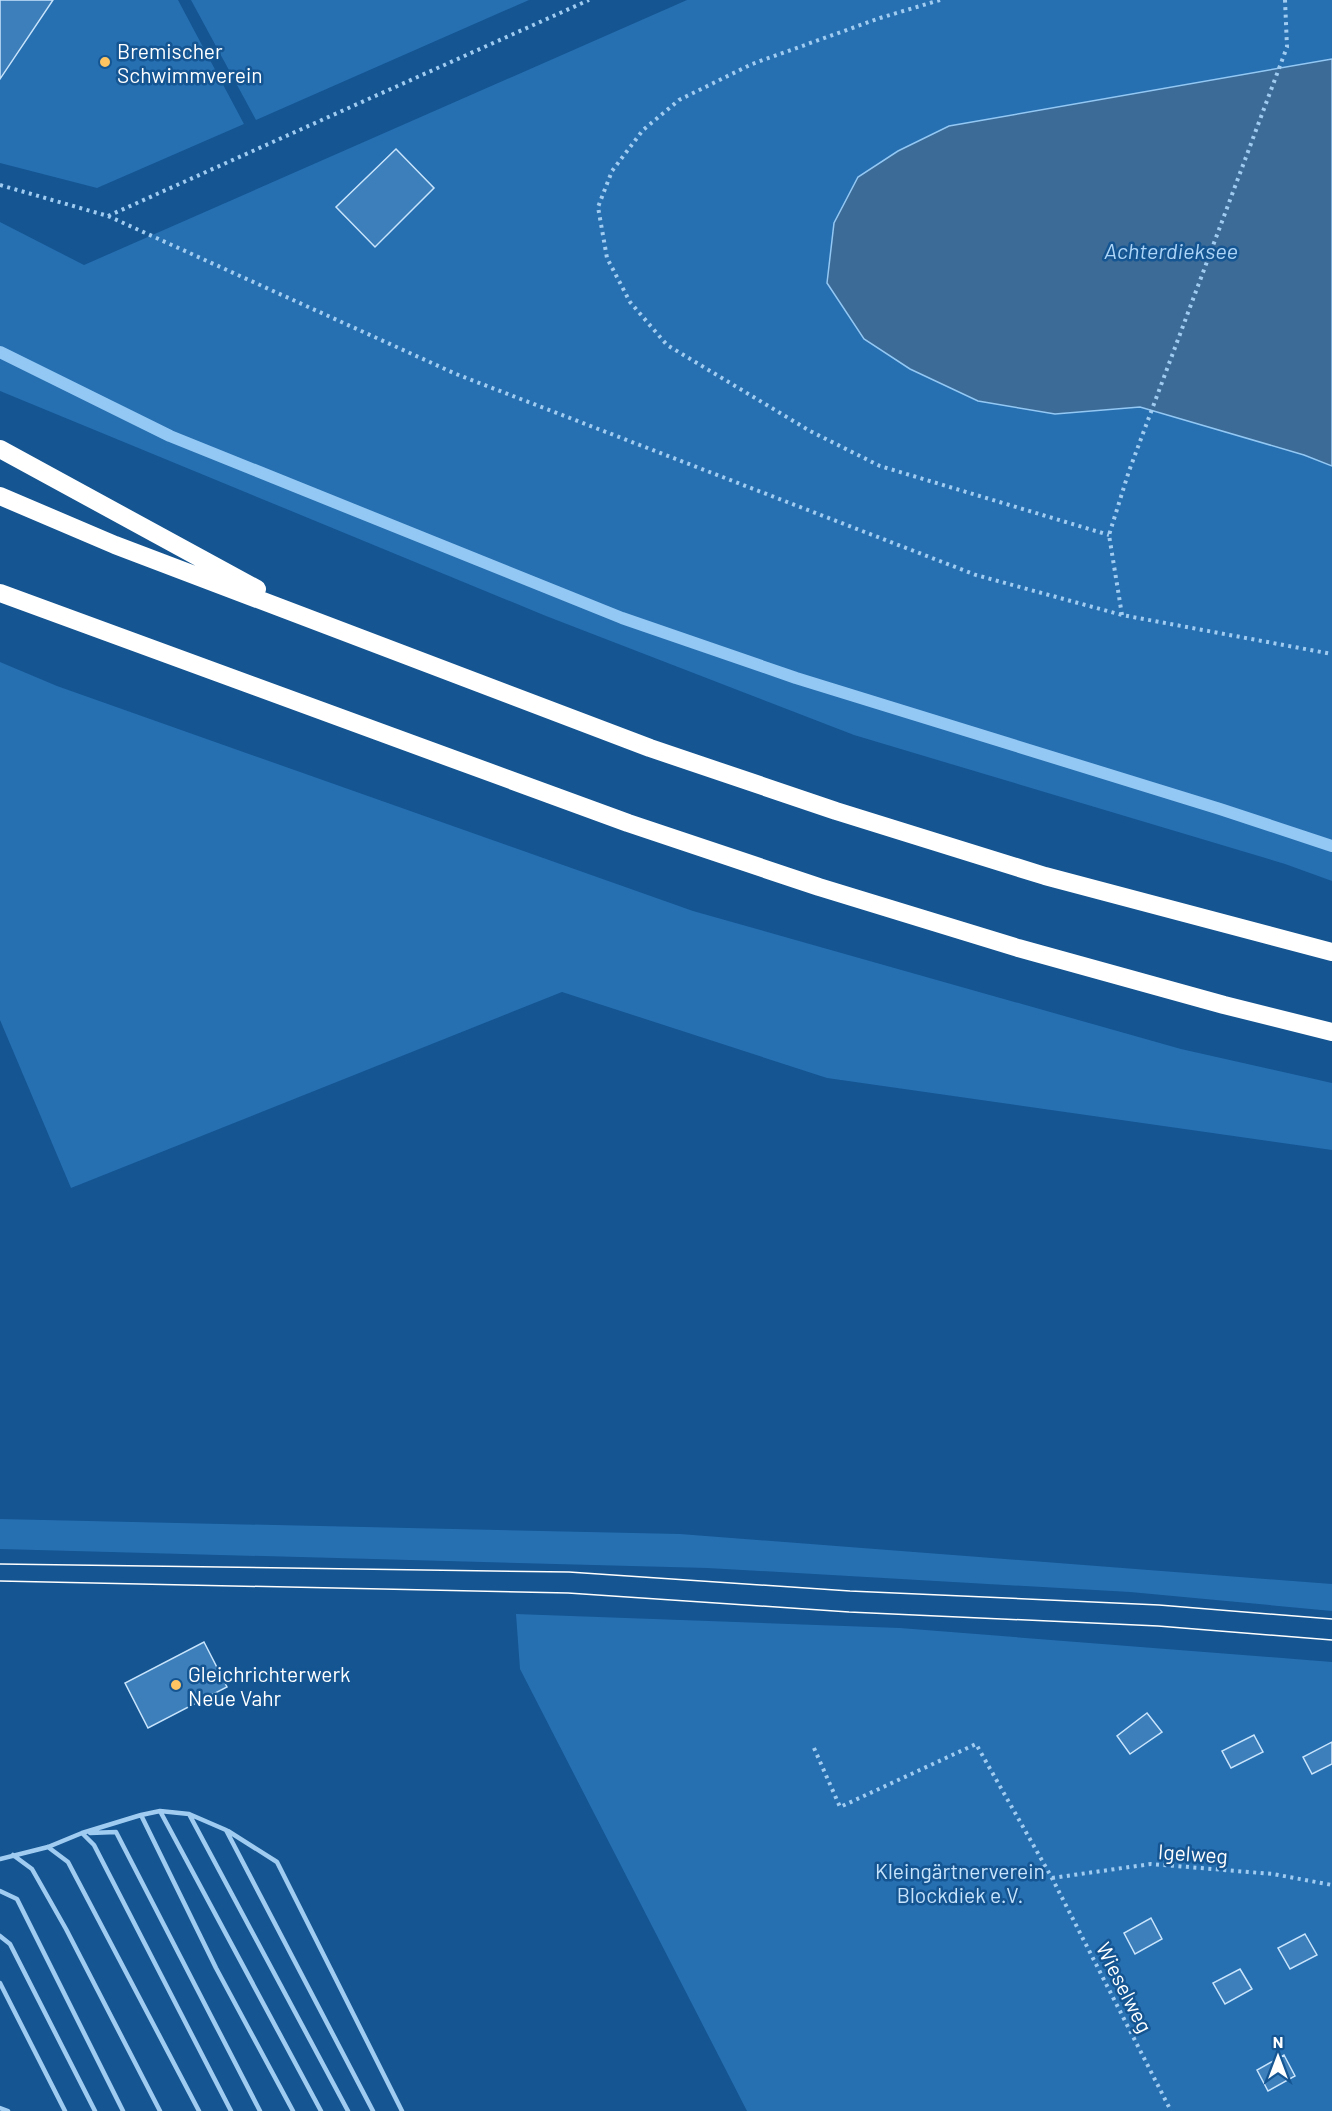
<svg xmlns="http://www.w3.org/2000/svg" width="1332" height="2111" viewBox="0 0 1332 2111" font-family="Barlow,sans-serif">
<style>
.green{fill:#266fb1}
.water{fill:#3c6b97;stroke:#93c8f4;stroke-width:1.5}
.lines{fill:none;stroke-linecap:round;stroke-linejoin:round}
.stream{stroke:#93c8f4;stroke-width:12}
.building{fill:#3d7fba;stroke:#c8e4fc;stroke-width:1.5}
.path{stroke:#a1ccf1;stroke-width:4;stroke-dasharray:3 4.5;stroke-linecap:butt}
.lane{stroke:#a1ccf1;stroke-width:4.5}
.highway{stroke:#fff;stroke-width:18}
.tram{stroke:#fff;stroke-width:1.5}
.poi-dot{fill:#ffc562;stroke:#145592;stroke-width:2}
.labels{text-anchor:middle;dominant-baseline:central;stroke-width:5;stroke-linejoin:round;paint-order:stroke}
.poi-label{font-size:21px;fill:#fff;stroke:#145592;text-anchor:start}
.street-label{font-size:21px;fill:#fff;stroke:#145592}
.park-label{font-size:21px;fill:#c8e4fc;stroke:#145592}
.water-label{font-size:22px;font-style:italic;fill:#add5f8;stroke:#145592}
</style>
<rect width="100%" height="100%" fill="#145592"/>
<!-- green -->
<path class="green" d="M0 0H178L244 124 97 188 0 163Z
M191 0H529L256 120Z
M687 0H1332V881L1285 864 854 735 546 616 0 391V222L84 265Z
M0 662 57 686 693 911 1181 1049 1332 1083V1150L827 1078 562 992 71 1188 0 1020Z
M0 1519 680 1534 1332 1584V1611L1130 1592 707 1568 0 1549Z
M516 1614 900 1628 1332 1662V2111H747L520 1669Z"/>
<!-- water -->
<path class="water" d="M1332 59V466L1304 455 1140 407 1055 414 978 401 910 369 864 339 827 283 834 223 858 177 898 151 949 126Z"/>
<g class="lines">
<!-- stream -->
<path class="stream" d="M0 352 170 436 622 618 796 678 1220 809 1332 846"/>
</g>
<!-- building -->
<path class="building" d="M0 0H53L0 79Z
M396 149 434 188 375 247 336 207Z
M204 1642 227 1687 148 1728 125 1683Z
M1147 1713 1162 1732 1130 1754 1117 1736Z
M1254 1735 1263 1752 1231 1768 1222 1751Z
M1332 1742V1764L1312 1774 1303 1757Z
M1151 1918 1162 1939 1135 1954 1124 1933Z
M1305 1934 1317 1955 1290 1969 1278 1948Z
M1240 1969 1252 1989 1225 2004 1213 1983Z
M1284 2055 1295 2076 1268 2091 1257 2070Z"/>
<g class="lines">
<!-- path -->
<path class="path" d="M940 0 880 18 752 64 679 100 643 130 612 171 598 207 607 258 630 302 667 345 810 431 880 466 1109 535
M0 185 108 216 456 374 976 575 1122 615 1332 654
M108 216 589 0
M1122 615 1109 535 1129 471 1287 47 1285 0
M814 1748 840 1807 976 1744 1052 1878 1171 2111
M1052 1878 1151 1864 1273 1874 1332 1885"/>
<!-- lane -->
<path class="lane" d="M160 1811 321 2111
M189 1814 226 1830 373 2111
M141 1815 216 1968 293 2111
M228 1831 277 1862 402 2111
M82 1833 141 1815 160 1811 189 1814 348 2111
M90 1833 116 1832 260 2111
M48 1847 68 1862 199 2111
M13 1855 32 1869 66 1929 160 2111
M0 1859 48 1847 82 1833 94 1845 231 2111
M0 1891 17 1899 123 2111
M0 1936 10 1944 95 2111
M0 1983 65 2111
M0 2108 8 2111"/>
<!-- highway -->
<path class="highway" d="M0 449 257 589
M0 496 115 545 650 748 836 811 1045 876 1332 952
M0 593 628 823 819 887 1018 948 1224 1005 1332 1032"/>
<!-- tram -->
<path class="tram" d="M0 1564 569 1572 850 1591 1159 1605 1332 1619
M0 1581 568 1593 849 1612 1158 1626 1332 1640"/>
</g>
<!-- markers -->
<g class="poi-dot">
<circle cx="105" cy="62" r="6"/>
<circle cx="176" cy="1685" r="6"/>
</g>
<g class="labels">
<!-- poi labels -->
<g class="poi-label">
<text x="117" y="50">Bremischer<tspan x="117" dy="24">Schwimmverein</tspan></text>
<text x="188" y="1673">Gleichrichterwerk<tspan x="188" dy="24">Neue Vahr</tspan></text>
</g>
<!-- street labels -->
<g class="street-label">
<text transform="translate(1193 1853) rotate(4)">Igelweg</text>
<text transform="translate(1125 1987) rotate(63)">Wieselweg</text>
</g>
<!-- park labels -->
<g class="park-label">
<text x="960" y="1870">Kleingärtnerverein<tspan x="960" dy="24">Blockdiek e.V.</tspan></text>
</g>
<!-- water labels -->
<g class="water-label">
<text x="1171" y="250">Achterdieksee</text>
</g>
</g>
<!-- north arrow -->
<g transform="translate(1278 2057)" stroke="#145592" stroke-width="4.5" paint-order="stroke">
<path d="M0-4.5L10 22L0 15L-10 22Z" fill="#ffffff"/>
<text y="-9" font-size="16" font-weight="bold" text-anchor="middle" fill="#ffffff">N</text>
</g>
</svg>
